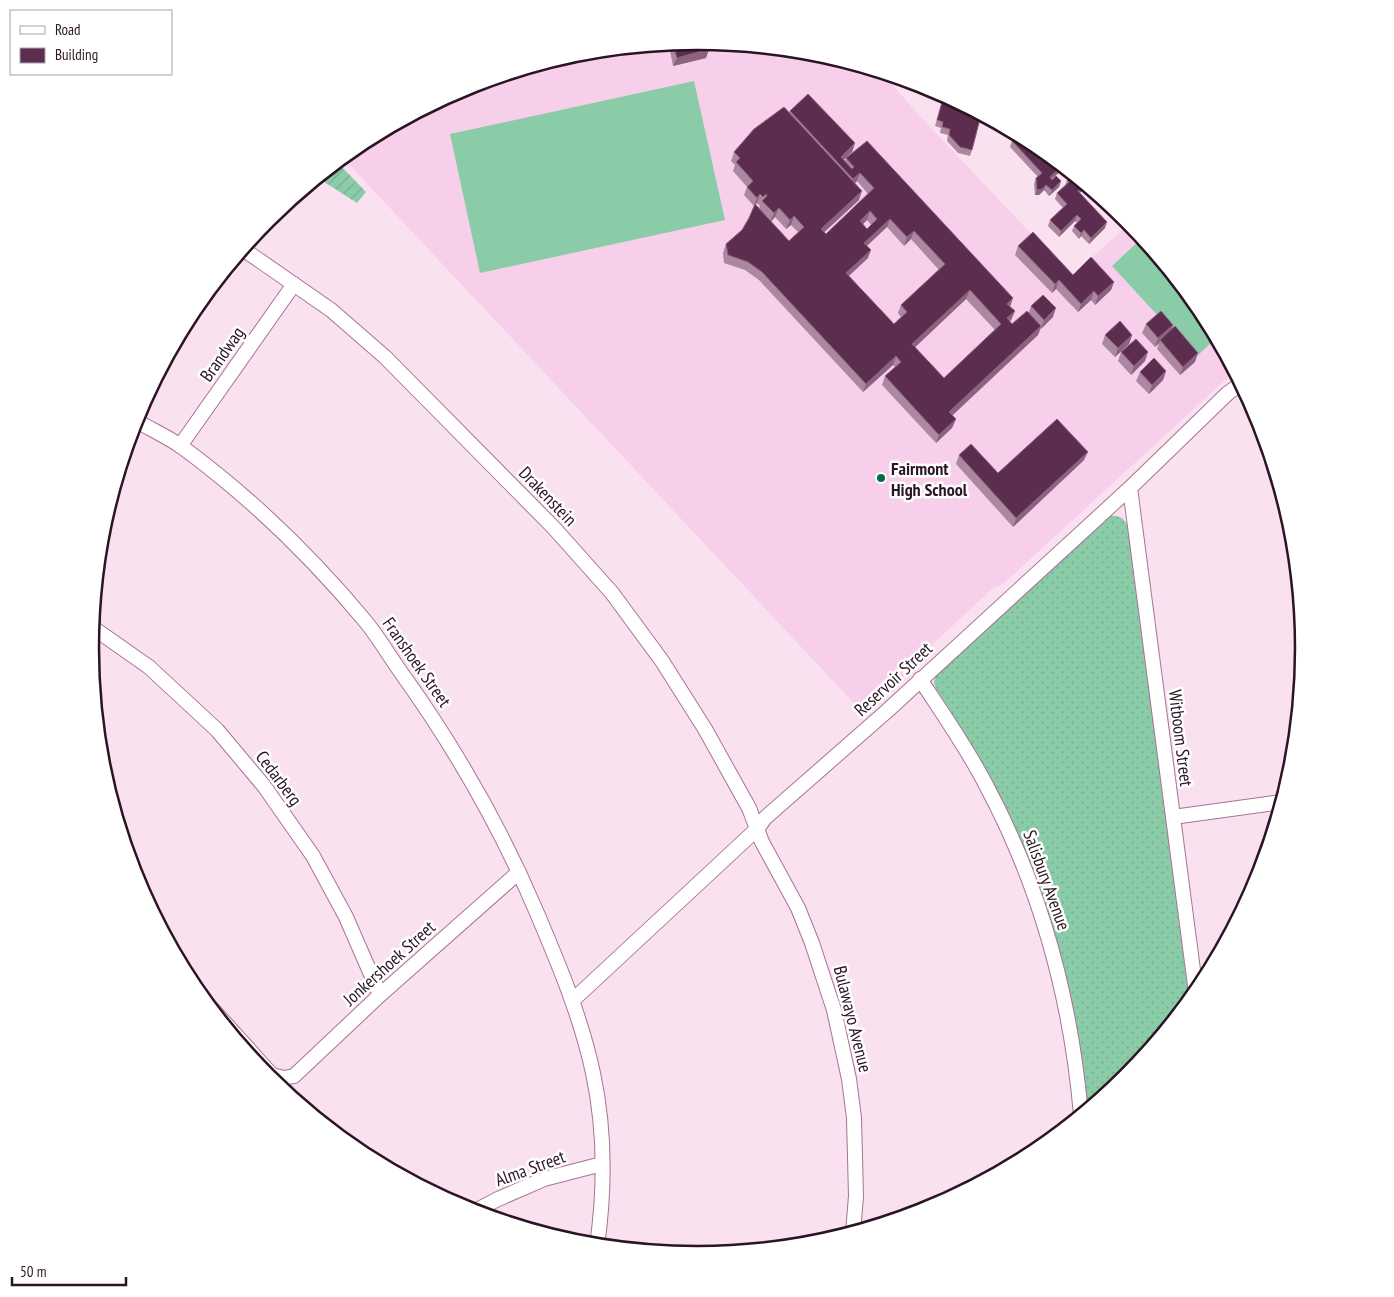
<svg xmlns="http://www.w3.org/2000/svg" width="1394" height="1297" viewBox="0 0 1394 1297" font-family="'PT Sans Narrow',sans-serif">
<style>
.built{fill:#f7cfea}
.grass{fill:url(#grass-dots)}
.garden{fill:url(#garden-furrows)}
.pitch{fill:#8bcca8}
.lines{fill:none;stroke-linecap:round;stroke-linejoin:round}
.minor-casing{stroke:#a87297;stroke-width:16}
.minor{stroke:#fff;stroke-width:14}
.wall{fill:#ab87a0;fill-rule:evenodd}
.shaded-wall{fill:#8c637f}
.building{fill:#5d2d4f;stroke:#8c637f;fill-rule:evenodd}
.poi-dot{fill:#036e45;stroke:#fff;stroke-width:2}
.labels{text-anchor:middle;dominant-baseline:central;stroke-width:5;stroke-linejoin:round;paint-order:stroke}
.street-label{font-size:18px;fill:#2b1524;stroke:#fff}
.poi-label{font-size:18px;font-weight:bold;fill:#2b1524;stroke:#fff;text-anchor:start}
.rim{fill:none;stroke:#2b1524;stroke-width:2.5}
</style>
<defs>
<pattern id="grass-dots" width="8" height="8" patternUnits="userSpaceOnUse" patternTransform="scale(1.25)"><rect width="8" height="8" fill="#8bcca8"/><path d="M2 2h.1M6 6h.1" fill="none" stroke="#78ae90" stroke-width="1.8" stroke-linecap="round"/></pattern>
<pattern id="garden-furrows" width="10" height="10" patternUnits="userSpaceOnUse" patternTransform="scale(1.25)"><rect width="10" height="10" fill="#8bcca8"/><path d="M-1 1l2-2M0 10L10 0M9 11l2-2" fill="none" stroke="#78ae90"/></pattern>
</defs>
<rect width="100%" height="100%" fill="#f9e1f0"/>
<!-- built -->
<path class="built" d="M697 41 816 53 883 74 918 114 1071 276 1130 223 1202 311 1234 372 1003 584 992 589 932 645 925 656 864 714 343 158 360 143 465 87 579 53Z"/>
<!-- grass -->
<path class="grass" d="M1111 516C1121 515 1126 520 1129 530L1190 1001 1126 1078 1087 1110C1074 952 1025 821 936 689L934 682 936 675 1107 517Z"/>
<!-- garden -->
<path class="garden" d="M337 162 366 192 357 203 318 178Z"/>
<!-- pitch -->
<path class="pitch" d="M694 81 725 220 480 273 450 134Z
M1142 238 1202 311 1216 338 1196 357 1112 266Z"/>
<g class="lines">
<defs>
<path id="minor" d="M243 249 331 310 385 357 554 528 612 593 662 661 705 729 749 808 762 842 798 908 812 943 834 1010 849 1079 854 1118 856 1196 853 1233
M135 420C150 429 168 437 182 447 250 497 312 557 366 622 378 637 389 655 400 671 454 746 501 828 537 913 559 965 581 1017 593 1073 605 1129 605 1189 597 1246
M180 446 294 284
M1130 488 1196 993
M92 627 149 667 217 730 264 786 313 856 346 917 380 995
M920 679C943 714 967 748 986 785 1041 888 1071 1000 1081 1115
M1173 817 1282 802
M572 1001 757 829 765 818 887 711 1130 488 1228 393 1241 384
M206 1002 272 1075 284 1078 294 1076 380 995 519 872
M473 1212 498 1199 544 1179 602 1164"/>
</defs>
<!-- minor casing -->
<use href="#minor" class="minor-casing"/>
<!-- minor -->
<use href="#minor" class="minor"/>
</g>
<!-- wall -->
<path class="wall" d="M697 41 709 49 706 58 673 66 670 51 672 44Z
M944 95 972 150 970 156 958 153 947 141 948 135 940 133 941 128 935 126Z
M790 111 855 143 852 152 844 160 845 161 846 158 1010 307 1015 311 1011 320 1010 321 1012 324 1029 312 1031 306 1053 317 1041 328 1038 335 952 416 956 419 952 428 936 443 882 385 885 376 895 367 893 365 863 392 759 280 745 270 724 263 723 253 726 244 742 230 749 218 754 206 744 195 747 187 733 171 735 165 731 161 734 152 789 112ZM857 181 868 194 826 234 824 232 859 200 855 183ZM757 203 760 206V205L759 209 755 205ZM775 217 786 229 791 225 798 232 789 241 771 222ZM867 220 871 225 867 229 863 224ZM887 227 904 246 911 239 939 270 901 305 898 313 901 317 894 324 849 276 868 258 867 246ZM966 299 995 330 944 378 915 347Z
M1012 141 1035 144 1064 168 1051 180 1061 181 1059 187 1049 196 1044 190 1039 195H1035L1034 184 1036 178 1038 177 1010 147Z
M1073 175 1086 186 1080 193 1105 228 1089 244 1081 236 1079 239 1072 231 1074 226 1077 223 1075 221 1059 237 1048 226 1050 220 1063 208 1055 199 1057 193 1065 186 1067 180Z
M1018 246 1073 275 1114 282 1111 290 1095 305 1091 300 1078 312 1056 289 1052 293 1015 255Z
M1146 324 1173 325 1171 331 1195 362 1180 375 1157 349 1159 343 1155 347 1142 333Z
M1105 335H1132L1129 344 1115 357 1102 344Z
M1121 352 1145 361 1131 375 1118 361Z
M1166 371 1163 380 1149 394 1136 381 1140 372Z
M959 455 998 473 1084 460 1013 527 956 464Z"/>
<!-- shaded-wall -->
<path class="shaded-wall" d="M709 49 706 58 673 66 677 58Z
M855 143 852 152 839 164 841 157Z
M1062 166 1064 168 1047 183 1050 177Z
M860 173 857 181 850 188 853 179Z
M1061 181 1059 187 1049 196 1052 190Z
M1046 185 1044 190 1039 195H1035L1037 190Z
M1084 185 1086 187 1076 196 1078 191Z
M862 191 859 200 818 238 821 229Z
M760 194 757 203 754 206 757 198Z
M779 208 775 217 770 222 774 213Z
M870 211 867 220 857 230 860 221Z
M1077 215 1075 221 1059 237 1061 231Z
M794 216 791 225 786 229 790 220Z
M890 219 887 227 861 251 864 243Z
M1107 222 1105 228 1089 244 1091 238Z
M1084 230 1081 236 1079 239 1081 233Z
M914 231 911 239 904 246 907 237Z
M871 250 868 258 843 281 846 273Z
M1059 280 1056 289 1052 293 1055 284Z
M1114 282 1111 290 1095 305 1098 296Z
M970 290 966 299 909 353 912 344Z
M1094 291 1091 300 1078 312 1081 304Z
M1013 298 1010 307 1007 304Z
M1056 308 1053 317 1041 329 1044 320Z
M1015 311 1011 320 1004 327 1007 318Z
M1173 325 1170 334 1160 340 1159 343 1155 347 1158 338Z
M1041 326 1038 335 946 421 949 412Z
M1132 335 1129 344 1115 357 1118 348Z
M1148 352 1145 361 1131 375 1134 366Z
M1198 353 1195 362 1180 375 1183 367Z
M896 356 893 365 863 392 866 384Z
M1166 371 1163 380 1149 394 1152 385Z
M956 419 952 428 936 443 939 435Z
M1088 452 1084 460 1013 527 1016 518Z"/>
<!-- building -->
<path class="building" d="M697 41 707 42 709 49 677 58 673 44Z
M808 94 855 143 841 157 852 169 854 167 846 158 867 141 1013 298 1007 304 1015 311 1007 318 1012 324 1027 311 1041 326 949 412 956 419 939 435 885 376 901 362 896 356 866 384 762 272 748 262 728 255 726 244 742 230 749 218 755 204 789 241 804 227 794 216 790 220 779 208 774 213 762 201 767 196 766 194 763 197 760 194 757 198 747 187 753 181 736 162 740 158 734 152 754 129 784 107 862 191 821 229 826 234 874 188 860 173 853 179 790 111ZM870 211 877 219 867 229 860 221ZM890 219 907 237 914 231 945 264 901 305 907 312 894 324 846 273 871 250 864 243ZM970 290 1001 324 944 378 912 344Z
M944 95 981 115 972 150 960 147 949 135 950 129 942 127 943 122 937 120Z
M1018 135 1035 144 1062 166 1050 177 1052 180 1056 176 1061 181 1052 190 1046 185 1042 189 1037 190 1036 178 1042 173 1012 141Z
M1073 175 1084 185 1078 191 1107 222 1091 238 1084 230 1081 233 1074 226 1081 219 1077 215 1061 231 1050 220 1067 204 1057 193 1069 182 1067 180Z
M1033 232 1073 275 1091 257 1114 282 1098 296 1094 291 1081 304 1059 280 1055 284 1018 246Z
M1043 295 1056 308 1044 320 1031 306Z
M1161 311 1173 325 1158 338 1146 324Z
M1120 321 1132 335 1118 348 1105 335Z
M1175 326 1198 353 1183 367 1160 340Z
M1136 339 1148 352 1134 366 1121 352Z
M1154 358 1166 371 1152 385 1140 372Z
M1057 419 1088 452 1016 518 959 455 971 444 998 473Z"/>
<!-- markers -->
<circle class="poi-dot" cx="881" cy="478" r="5"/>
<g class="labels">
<!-- street labels -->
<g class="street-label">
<text transform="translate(222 354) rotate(-55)">Brandwag</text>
<text transform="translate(548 496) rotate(46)">Drakenstein</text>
<text transform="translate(417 662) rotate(55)">Franshoek Street</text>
<text transform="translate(893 679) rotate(-43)">Reservoir Street</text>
<text transform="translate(1181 738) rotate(83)">Witboom Street</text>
<text transform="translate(279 778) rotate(53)">Cedarberg</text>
<text transform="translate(1047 880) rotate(70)">Salisbury Avenue</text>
<text transform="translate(389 963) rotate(-42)">Jonkershoek Street</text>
<text transform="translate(853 1019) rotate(76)">Bulawayo Avenue</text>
<text transform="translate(530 1168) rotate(-20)">Alma Street</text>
</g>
<!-- poi labels -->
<g class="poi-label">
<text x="891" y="468">Fairmont<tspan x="891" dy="21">High School</tspan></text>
</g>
</g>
<!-- crop -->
<path d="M0 0H1394V1297H0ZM99 648a598 598 0 1 1 1196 0a598 598 0 1 1-1196 0Z" fill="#fff" fill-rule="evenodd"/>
<path class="rim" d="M99 648a598 598 0 1 1 1196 0a598 598 0 1 1-1196 0Z"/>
<!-- legend -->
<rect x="10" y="10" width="162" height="65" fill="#ffffff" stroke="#aaa1a7"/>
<rect x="20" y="26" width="25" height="8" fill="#ffffff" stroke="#aaa1a7"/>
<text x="55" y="35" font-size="15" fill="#2b1524">Road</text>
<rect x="20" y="48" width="25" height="15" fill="#5d2d4f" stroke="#aaa1a7"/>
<text x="55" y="60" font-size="15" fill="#2b1524">Building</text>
<!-- scale -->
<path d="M12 1277v8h114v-8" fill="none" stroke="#2b1524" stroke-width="2.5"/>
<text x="20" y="1277" font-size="15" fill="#2b1524" stroke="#ffffff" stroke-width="4" paint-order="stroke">50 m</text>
</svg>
